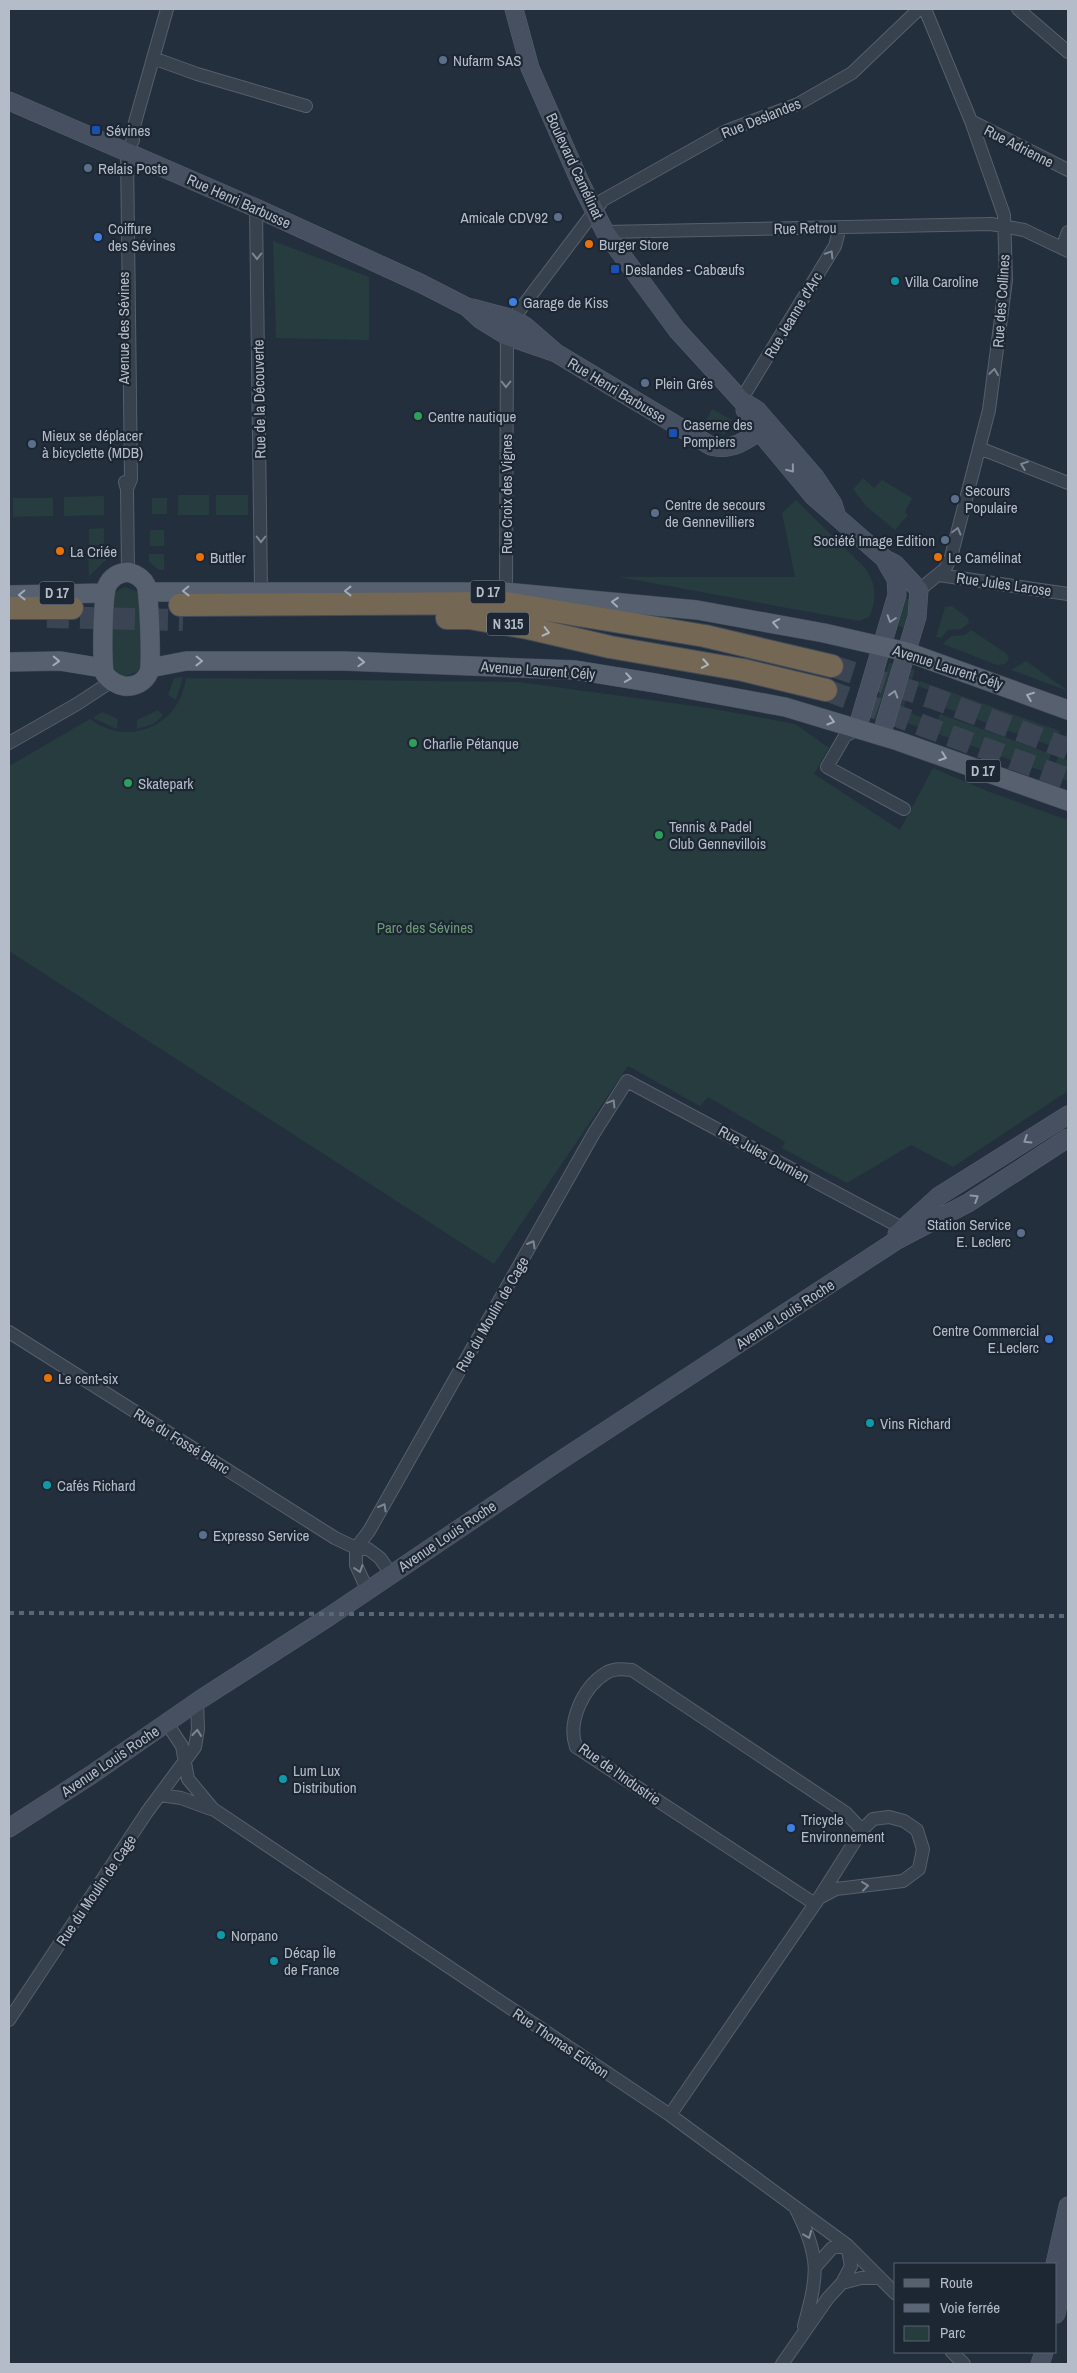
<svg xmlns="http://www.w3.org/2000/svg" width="1077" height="2373" viewBox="0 0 1077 2373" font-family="'Archivo Narrow',sans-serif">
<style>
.green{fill:#263c3f}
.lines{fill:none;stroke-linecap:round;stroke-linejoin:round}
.highway-tunnel{stroke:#3a4453;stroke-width:22;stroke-dasharray:22 11;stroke-linecap:butt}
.street-casing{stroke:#565f6c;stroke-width:14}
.secondary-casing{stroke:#565f6c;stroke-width:19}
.primary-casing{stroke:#414a57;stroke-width:20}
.highway-casing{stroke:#434c59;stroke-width:24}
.street{stroke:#38414e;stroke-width:12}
.secondary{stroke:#465061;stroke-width:18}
.primary{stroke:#56606e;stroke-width:19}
.highway{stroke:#746855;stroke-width:22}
.rail{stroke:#5a6575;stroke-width:4;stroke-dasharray:5 5;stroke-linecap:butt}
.oneway{stroke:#7c8592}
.oneway2{stroke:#8e96a5}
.oneway3{stroke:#a1aab7}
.oneway4{stroke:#aeb4bd}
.service-dot{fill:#5c6f8a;stroke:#1d2633;stroke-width:2}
.transit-dot{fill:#1a4fb4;stroke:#1d2633;stroke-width:2}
.shop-dot{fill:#3f7fe0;stroke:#1d2633;stroke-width:2}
.food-dot{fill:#e8710a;stroke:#1d2633;stroke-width:2}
.culture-dot{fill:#0f9aa8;stroke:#1d2633;stroke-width:2}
.leisure-dot{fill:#2e9e5b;stroke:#1d2633;stroke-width:2}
.labels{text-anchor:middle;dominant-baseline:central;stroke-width:4.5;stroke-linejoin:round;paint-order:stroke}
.shield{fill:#1d2633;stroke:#878f9c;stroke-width:1}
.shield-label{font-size:14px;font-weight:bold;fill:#b4bcc9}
.poi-label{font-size:15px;fill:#b4bcc9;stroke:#1d2633;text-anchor:start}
.street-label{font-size:15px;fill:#b4bcc9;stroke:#1d2633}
.park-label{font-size:15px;fill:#6b9a76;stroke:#1d2633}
</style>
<rect width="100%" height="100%" fill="#242f3e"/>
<!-- green -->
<path class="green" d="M273 241 369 277V340L276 338Z
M712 409 732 420 724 435 704 424Z
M863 478 874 488 882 480 912 498 905 512 908 515 895 530 866 506 853 489Z
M178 495H209V515H178Z
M216 495H248V515H216Z
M104 496V515L64 516V497Z
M13 498H53V516L13 517Z
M152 498H167V514H152Z
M796 500 865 568C877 586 877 598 869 617L859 621 619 577H795L782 513Z
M104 528V545H89V529Z
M150 530H164V546H150Z
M107 553V559L89 576 88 554Z
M149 554H164V570H159L149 562Z
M125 587 138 592 141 598 140 667 137 672 125 676C120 674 116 672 113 667 110 657 109 611 112 600 113 593 119 589 125 587Z
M910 597 912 601 905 628 898 626 906 599Z
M952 606 968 618 969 623 961 629 948 630 941 638 936 637 945 607Z
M971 630 1007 654 1009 659 1005 664 997 665 943 644 951 636 965 635Z
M1026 661 1068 691 1011 670Z
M889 663 894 664 878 720H875L872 716Z
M910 670H915L898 727 894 723Z
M183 677 176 700 168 695 174 678Z
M186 678 519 682 709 708 795 724 829 748 814 774 900 830 933 768 987 791 1068 820V1091L953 1167 911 1145 847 1183 782 1148 785 1142 708 1097 700 1106 628 1066 494 1264 9 951V766L90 719C128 748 180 726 186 678Z
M920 681 1060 731 1054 747 943 707 946 696 918 686Z
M158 710 163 716 153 724 137 729V720Z
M102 712 118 719 117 729 93 718Z
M910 713 937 723 940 714 1051 754 1045 772 907 723Z
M1066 734 1068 735V753L1060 750Z
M1058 757 1068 760V781L1051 775Z"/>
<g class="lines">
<!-- highway-tunnel -->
<path class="highway-tunnel" d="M47 617 183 620
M832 666 933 698 1068 749
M826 690 1068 779"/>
<defs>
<path id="street" d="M1018 9 1068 52
M153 58 197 74 306 106
M971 121 1068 170
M256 208 261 590
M605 232 991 224 1024 230 1068 251
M1062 248 1068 232
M513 319 603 200 726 131 798 104 852 73 919 9
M741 400 835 246 840 227
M979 448 1068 483
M125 482 127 489 128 572
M127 489 131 479 127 152 133 140 132 133 167 9
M939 575 1068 594
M919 590 945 569 951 557 989 410 1006 280 1004 215 971 121 925 9
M506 592 507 336
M857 729 845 736 827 767 904 809
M9 743 77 704 112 681
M9 1332 335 1538 356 1548 368 1549 380 1558 391 1574
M356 1548 369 1531 594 1133 627 1081 902 1228
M356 1548V1565L367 1589
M166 1722 182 1746 188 1779 213 1809 670 2115 847 2245 896 2294
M160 1795 181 1798 211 1809
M815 1904 576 1747C567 1722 583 1687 606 1673 614 1668 623 1669 632 1670L846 1813 862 1830
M9 2020 147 1812 195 1747 198 1729 197 1702
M670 2115 819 1898 862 1830 873 1819 889 1817 904 1821 917 1830 923 1849 919 1869 903 1881 836 1889 819 1898
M796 2209C821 2258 818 2275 804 2326
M816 2266 832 2248 847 2245
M842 2283 861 2278H880
M952 2352 964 2364
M782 2364 828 2298 842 2283 851 2266 847 2245"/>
<path id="secondary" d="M514 9 530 68 581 184 605 232 677 330 741 400 757 410 815 477 833 504 837 517
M9 101 256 208 420 283 467 307 481 320 507 336 556 353
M472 308 513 319 525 326 556 353 711 446C733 452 750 438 767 426
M745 410 759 431 813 496 885 559 895 564 919 590 917 617 881 736
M857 729 897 595 896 579 886 562
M897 1234 939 1196 1068 1115
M9 1828 91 1775 201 1699 330 1616 555 1464 897 1240 968 1203 1068 1138
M1055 2264 1068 2206
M1056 2314 1068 2258
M1040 2364 1044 2352"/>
<path id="primary" d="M128 572C135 574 142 577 146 585 149 590 152 667 149 672 145 682 135 687 124 686 117 685 109 680 105 674 101 666 103 595 107 586 111 577 118 573 128 572Z
M149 592H506L697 610 824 633 907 652 1068 710
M9 595 104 593
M9 662 60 661 103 668
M150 668 186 661H344L575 670 655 683 785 707 898 741 1068 801"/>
<path id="highway" d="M180 605 506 603 705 636 832 666
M9 608H72
M447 618H469L528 628 610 647 743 670 826 690"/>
</defs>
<!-- street casing -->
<use href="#street" class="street-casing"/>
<!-- secondary casing -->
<use href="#secondary" class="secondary-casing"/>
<!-- primary casing -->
<use href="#primary" class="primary-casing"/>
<!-- highway casing -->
<use href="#highway" class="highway-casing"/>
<!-- street -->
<use href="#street" class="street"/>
<!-- secondary -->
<use href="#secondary" class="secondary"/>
<!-- primary -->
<use href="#primary" class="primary"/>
<!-- highway -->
<use href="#highway" class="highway"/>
<!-- rail -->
<path class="rail" d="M9 1613 1068 1616"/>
</g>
<!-- one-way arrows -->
<defs><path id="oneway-chevron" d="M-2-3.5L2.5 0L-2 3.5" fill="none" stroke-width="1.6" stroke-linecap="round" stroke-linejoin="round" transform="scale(1.25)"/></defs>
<g class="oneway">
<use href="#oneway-chevron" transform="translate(830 254) rotate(-58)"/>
<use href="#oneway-chevron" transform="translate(257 256) rotate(90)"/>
<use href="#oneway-chevron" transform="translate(994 372) rotate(-82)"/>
<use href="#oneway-chevron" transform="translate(506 384) rotate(90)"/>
<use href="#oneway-chevron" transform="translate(1024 465) rotate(-159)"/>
<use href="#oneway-chevron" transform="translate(957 531) rotate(-75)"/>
<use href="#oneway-chevron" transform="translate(261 539) rotate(90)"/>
<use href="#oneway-chevron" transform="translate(612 1103) rotate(-59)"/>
<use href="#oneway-chevron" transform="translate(532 1244) rotate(-60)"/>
<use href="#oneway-chevron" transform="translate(383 1507) rotate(-61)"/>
<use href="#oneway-chevron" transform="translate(359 1569) rotate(72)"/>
<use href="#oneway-chevron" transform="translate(197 1733) rotate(-84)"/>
<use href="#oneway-chevron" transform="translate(865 1886) rotate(-7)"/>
<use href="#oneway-chevron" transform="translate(808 2235) rotate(68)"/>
</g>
<g class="oneway2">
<use href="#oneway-chevron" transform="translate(791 469) rotate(51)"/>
<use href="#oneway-chevron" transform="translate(891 619) rotate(108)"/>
<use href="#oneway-chevron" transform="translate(894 694) rotate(-73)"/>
<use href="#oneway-chevron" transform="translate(1027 1140) rotate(148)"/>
<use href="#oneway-chevron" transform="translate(975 1198) rotate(-32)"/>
</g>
<g class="oneway3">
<use href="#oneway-chevron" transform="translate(186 591) rotate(179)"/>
<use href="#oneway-chevron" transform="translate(348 591) rotate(-180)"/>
<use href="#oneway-chevron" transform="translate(22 595) rotate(179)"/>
<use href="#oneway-chevron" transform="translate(615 602) rotate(-175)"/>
<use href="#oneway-chevron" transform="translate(776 623) rotate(-169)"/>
<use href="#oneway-chevron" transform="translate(56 661) rotate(2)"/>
<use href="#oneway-chevron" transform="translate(199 661) rotate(1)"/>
<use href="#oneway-chevron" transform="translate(361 662) rotate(2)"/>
<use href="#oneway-chevron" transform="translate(628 678) rotate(9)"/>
<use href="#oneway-chevron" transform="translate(1030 696) rotate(-159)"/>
<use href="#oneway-chevron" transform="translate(831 721) rotate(16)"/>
<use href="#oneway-chevron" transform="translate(943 757) rotate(20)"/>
</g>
<g class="oneway4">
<use href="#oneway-chevron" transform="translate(546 632) rotate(14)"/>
<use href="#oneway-chevron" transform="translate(705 664) rotate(10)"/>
</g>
<!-- markers -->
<g class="service-dot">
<circle cx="443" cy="60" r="5"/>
<circle cx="88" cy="168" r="5"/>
<circle cx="558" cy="217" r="5"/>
<circle cx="645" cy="383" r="5"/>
<circle cx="32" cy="444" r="5"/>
<circle cx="955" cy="499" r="5"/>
<circle cx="655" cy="513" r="5"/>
<circle cx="945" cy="540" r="5"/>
<circle cx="1021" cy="1233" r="5"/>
<circle cx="203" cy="1535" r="5"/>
</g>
<g class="transit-dot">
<rect x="91" y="125" width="10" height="10" rx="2.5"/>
<rect x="610" y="264" width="10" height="10" rx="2.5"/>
<rect x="668" y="428" width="10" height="10" rx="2.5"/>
</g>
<g class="shop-dot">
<circle cx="98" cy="237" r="5"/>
<circle cx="513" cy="302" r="5"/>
<circle cx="1049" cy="1339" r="5"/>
<circle cx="791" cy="1828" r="5"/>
</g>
<g class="food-dot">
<circle cx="589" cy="244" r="5"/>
<circle cx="60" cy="551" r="5"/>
<circle cx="200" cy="557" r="5"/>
<circle cx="938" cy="557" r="5"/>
<circle cx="48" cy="1378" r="5"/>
</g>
<g class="culture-dot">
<circle cx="895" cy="281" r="5"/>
<circle cx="870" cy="1423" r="5"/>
<circle cx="47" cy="1485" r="5"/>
<circle cx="283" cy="1779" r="5"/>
<circle cx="221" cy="1935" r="5"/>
<circle cx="274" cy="1961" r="5"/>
</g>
<g class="leisure-dot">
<circle cx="418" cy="416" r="5"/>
<circle cx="413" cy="743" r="5"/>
<circle cx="128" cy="783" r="5"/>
<circle cx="659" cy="835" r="5"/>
</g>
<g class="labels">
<!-- shield labels -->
<g class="shield">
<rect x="470.5" y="580.5" width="35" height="23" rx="4"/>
<rect x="39.5" y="581.5" width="35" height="23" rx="4"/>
<rect x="487" y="612.5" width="42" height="23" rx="4"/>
<rect x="965.5" y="759.5" width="35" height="23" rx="4"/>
</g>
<g class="shield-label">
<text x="488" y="592">D 17</text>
<text x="57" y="593">D 17</text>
<text x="508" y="624">N 315</text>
<text x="983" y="771">D 17</text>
</g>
<!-- poi labels -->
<g class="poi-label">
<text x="453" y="60">Nufarm SAS</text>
<text x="106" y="130">Sévines</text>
<text x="98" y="168">Relais Poste</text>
<text x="548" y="217" text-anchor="end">Amicale CDV92</text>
<text x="108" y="228">Coiffure<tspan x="108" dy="17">des Sévines</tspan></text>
<text x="599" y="244">Burger Store</text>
<text x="625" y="269">Deslandes - Cabœufs</text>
<text x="905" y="281">Villa Caroline</text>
<text x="523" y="302">Garage de Kiss</text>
<text x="655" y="383">Plein Grés</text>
<text x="428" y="416">Centre nautique</text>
<text x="683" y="424">Caserne des<tspan x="683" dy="17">Pompiers</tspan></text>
<text x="42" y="435">Mieux se déplacer<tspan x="42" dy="17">à bicyclette (MDB)</tspan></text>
<text x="965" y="490">Secours<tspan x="965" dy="17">Populaire</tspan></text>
<text x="665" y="504">Centre de secours<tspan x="665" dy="17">de Gennevilliers</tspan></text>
<text x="935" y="540" text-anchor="end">Société Image Edition</text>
<text x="70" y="551">La Criée</text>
<text x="210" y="557">Buttler</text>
<text x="948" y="557">Le Camélinat</text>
<text x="423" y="743">Charlie Pétanque</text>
<text x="138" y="783">Skatepark</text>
<text x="669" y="826">Tennis &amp; Padel<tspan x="669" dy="17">Club Gennevillois</tspan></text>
<text x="1011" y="1224" text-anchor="end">Station Service<tspan x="1011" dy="17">E. Leclerc</tspan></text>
<text x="1039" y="1330" text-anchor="end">Centre Commercial<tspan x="1039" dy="17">E.Leclerc</tspan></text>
<text x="58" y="1378">Le cent-six</text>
<text x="880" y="1423">Vins Richard</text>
<text x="57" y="1485">Cafés Richard</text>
<text x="213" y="1535">Expresso Service</text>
<text x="293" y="1770">Lum Lux<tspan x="293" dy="17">Distribution</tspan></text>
<text x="801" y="1819">Tricycle<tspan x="801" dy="17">Environnement</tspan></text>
<text x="231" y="1935">Norpano</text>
<text x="284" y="1952">Décap Île<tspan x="284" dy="17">de France</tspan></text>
</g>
<!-- street labels -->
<g class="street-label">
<text transform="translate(761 118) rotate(-22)">Rue Deslandes</text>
<text transform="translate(1019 146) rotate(27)">Rue Adrienne</text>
<text transform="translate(575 166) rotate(65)">Boulevard Camélinat</text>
<text transform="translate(239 201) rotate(24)">Rue Henri Barbusse</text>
<text transform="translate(805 228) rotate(-1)">Rue Retrou</text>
<text transform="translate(1001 301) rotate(-86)">Rue des Collines</text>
<text transform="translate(793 315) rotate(-59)">Rue Jeanne d'Arc</text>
<text transform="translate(123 328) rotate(-90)">Avenue des Sévines</text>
<text transform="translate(617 390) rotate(31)">Rue Henri Barbusse</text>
<text transform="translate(259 399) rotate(-91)">Rue de la Découverte</text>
<text transform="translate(506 494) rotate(-90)">Rue Croix des Vignes</text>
<text transform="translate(1004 584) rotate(8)">Rue Jules Larose</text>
<text transform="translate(948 667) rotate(18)">Avenue Laurent Cély</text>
<text transform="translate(538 670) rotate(4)">Avenue Laurent Cély</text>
<text transform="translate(764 1154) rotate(29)">Rue Jules Dumien</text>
<text transform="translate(492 1314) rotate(-60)">Rue du Moulin de Cage</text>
<text transform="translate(785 1314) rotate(-33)">Avenue Louis Roche</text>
<text transform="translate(182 1441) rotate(32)">Rue du Fossé Blanc</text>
<text transform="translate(447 1536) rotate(-34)">Avenue Louis Roche</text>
<text transform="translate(110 1761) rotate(-34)">Avenue Louis Roche</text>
<text transform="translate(620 1774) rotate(35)">Rue de l'Industrie</text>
<text transform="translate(96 1890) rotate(-56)">Rue du Moulin de Cage</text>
<text transform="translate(561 2043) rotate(34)">Rue Thomas Edison</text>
</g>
<!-- park labels -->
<g class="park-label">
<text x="425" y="927">Parc des Sévines</text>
</g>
</g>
<!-- border -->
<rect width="1077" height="2373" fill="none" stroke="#b4bcc9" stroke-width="20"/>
<!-- legend -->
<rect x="894" y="2263" width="162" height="90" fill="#1d2633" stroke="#59626f"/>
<rect x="904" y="2279" width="25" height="8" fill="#56606e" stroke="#59626f"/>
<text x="940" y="2288" font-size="15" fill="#b4bcc9">Route</text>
<rect x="904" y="2304" width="25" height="8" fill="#5a6575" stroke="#59626f"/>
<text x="940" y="2313" font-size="15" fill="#b4bcc9">Voie ferrée</text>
<rect x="904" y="2326" width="25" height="15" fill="#263c3f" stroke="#59626f"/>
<text x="940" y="2338" font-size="15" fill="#b4bcc9">Parc</text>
</svg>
